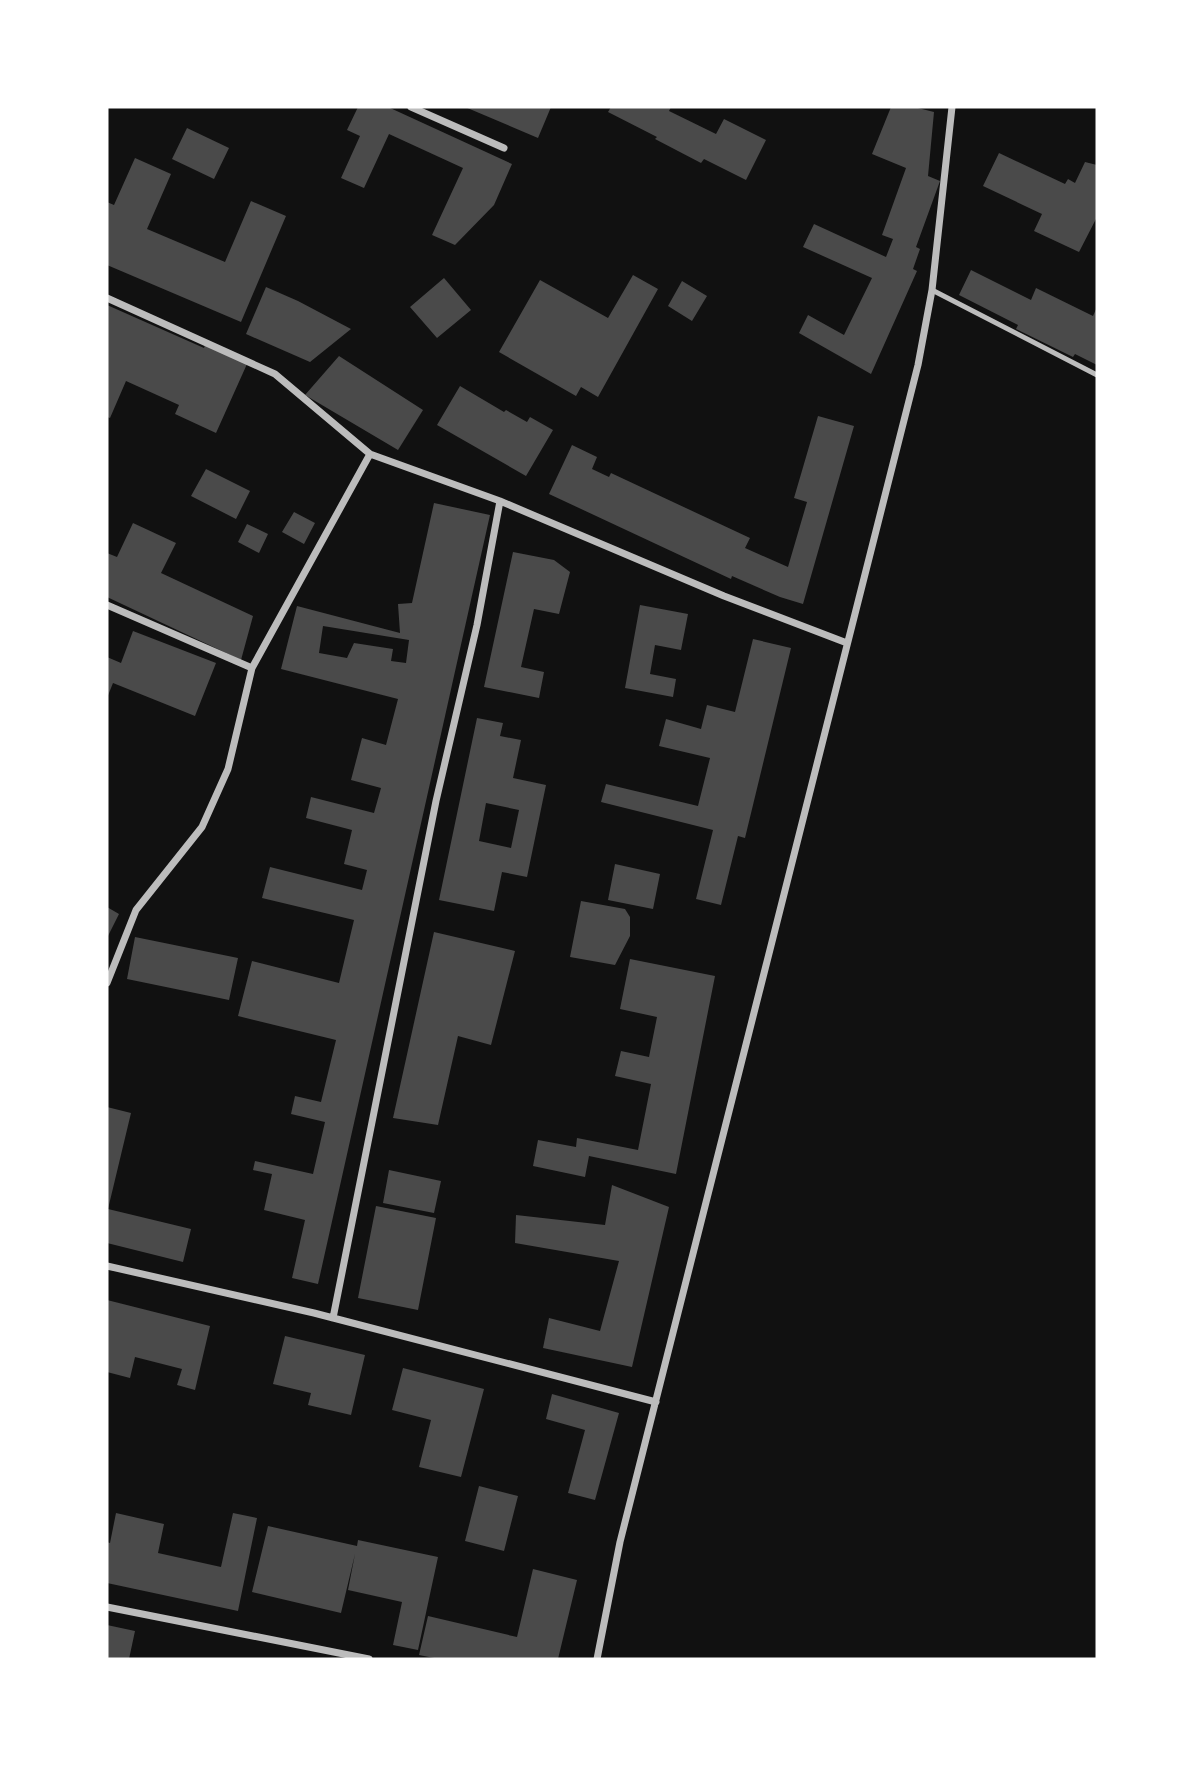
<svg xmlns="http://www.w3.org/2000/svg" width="1204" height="1766" viewBox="0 0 1204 1766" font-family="'PT Sans Narrow',sans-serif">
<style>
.building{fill:#4a4a4a;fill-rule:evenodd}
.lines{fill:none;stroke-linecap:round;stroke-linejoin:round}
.service{stroke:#bcbcbc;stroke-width:5}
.minor{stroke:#bcbcbc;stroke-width:7}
</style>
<rect width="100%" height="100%" fill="#111"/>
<!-- building -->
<path class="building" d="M358 107H388L512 164 494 205 455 245 432 235 463 168 389 134 364 188 341 178 360 136 347 130Z
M465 107H551L538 138Z
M611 107H671L669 111 716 134 724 119 766 140 746 180 704 159 701 163 655 139 657 137 608 112Z
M891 107H914L934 112 928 176 940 181 916 247 920 249 913 269 917 271 871 374 799 333 808 315 844 335 872 278 803 247 814 224 886 257 893 239 882 235 906 168 872 154Z
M187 128 229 148 214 179 172 159Z
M999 153 1065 184 1068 179 1075 183 1085 162 1097 165V217L1079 252 1034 231 1042 214 983 186Z
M135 158 171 174 147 229 225 262 251 201 286 216 241 322 107 265V202L114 205Z
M971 270 1031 300 1036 288 1093 316 1097 307V365L1075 354 1073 357 1016 329 1018 325 959 295Z
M633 275 658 289 598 397 581 387 576 396 499 352 540 280 608 318Z
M444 278 471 310 437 338 410 307Z
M682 281 707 296 692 321 668 306Z
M266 287 298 301 351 329 310 362 246 334Z
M107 305 204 348 205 345 247 364 216 433 175 414 179 405 126 381 110 418 107 417Z
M339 356 423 410 398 450 305 395Z
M460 386 504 412 506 410 527 422 530 417 553 430 526 476 437 425Z
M818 416 854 426 803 604 780 597 732 576 731 579 549 494 572 445 597 457 592 469 609 477 611 473 750 538 745 548 788 567 807 502 794 498Z
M206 469 250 491 236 519 191 496Z
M434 503 490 515 318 1284 292 1278 305 1220 264 1210 272 1174 253 1170 255 1161 313 1174 325 1122 291 1114 295 1096 321 1102 336 1040 238 1016 252 961 339 983 354 920 262 898 270 867 362 890 367 870 344 864 352 830 306 818 311 797 374 813 381 788 351 780 362 738 386 745 398 699 281 669 297 606 400 633 398 604 412 603ZM323 626 409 640 406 663 391 661 393 649 354 643 347 658 319 653Z
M294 512 315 523 304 544 282 532Z
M133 523 176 543 161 573 253 616 241 660 107 597V553L117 557Z
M247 524 268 534 259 553 238 542Z
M513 552 554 560 570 572 559 614 534 609 521 667 544 672 539 698 484 687Z
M640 605 688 614 681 650 655 645 650 674 676 679 673 697 625 688Z
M133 631 216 663 195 716 113 683 107 698V657L121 663Z
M753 639 791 648 745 838 738 836 721 905 696 899 713 830 601 802 606 784 698 806 710 758 659 746 666 719 701 729 707 705 735 712Z
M477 718 503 723 500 736 521 740 513 778 546 785 527 877 502 872 494 911 439 900ZM486 803 519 810 511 848 479 841Z
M615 864 660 874 653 909 608 900Z
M581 901 625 909 630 917V936L615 965 570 957Z
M107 907 119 914 107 938Z
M434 932 515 951 491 1045 458 1036 438 1125 393 1118Z
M135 937 238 958 229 1000 127 979Z
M630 959 715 976 676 1174 589 1156 585 1177 533 1166 538 1140 576 1147 577 1138 638 1150 651 1084 615 1076 621 1051 649 1057 657 1017 620 1009Z
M107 1107 131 1113 108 1209 191 1229 183 1262 107 1243Z
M389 1170 441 1181 434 1213 383 1203Z
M612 1185 669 1207 632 1367 543 1348 549 1318 600 1331 619 1261 515 1243 516 1215 605 1225Z
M376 1206 436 1218 418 1310 358 1298Z
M107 1300 210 1326 195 1390 177 1385 182 1369 135 1357 130 1378 107 1372Z
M285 1336 365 1355 351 1415 308 1405 311 1393 273 1384Z
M403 1368 484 1389 461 1477 419 1467 431 1420 392 1410Z
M552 1394 619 1413 595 1500 568 1493 585 1430 546 1419Z
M479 1486 518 1496 504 1551 465 1541Z
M116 1513 164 1524 158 1553 221 1567 233 1513 257 1518 238 1611 107 1583V1542L110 1543Z
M268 1526 357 1546 358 1540 438 1557 418 1650 393 1645 402 1602 348 1590 355 1554 341 1613 252 1592Z
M533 1569 577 1580 558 1659H439L419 1655 428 1616 517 1637Z
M107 1625 135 1631 129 1659H107Z"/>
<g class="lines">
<!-- service -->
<path class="service" d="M932 290 1097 375"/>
<!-- minor -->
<path class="minor" d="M411 107 504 148
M107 298 275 374 370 454 252 668
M500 501 724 596 847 643
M107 605 252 668 228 769 202 827 136 910 107 983
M107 1266 314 1313 656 1402
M333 1318 436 801 477 625 500 501 370 454
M107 1607 369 1659
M597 1659 620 1542 918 365 932 290 952 107"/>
</g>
<!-- border -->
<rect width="1204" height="1766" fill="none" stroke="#ffffff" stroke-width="217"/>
</svg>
